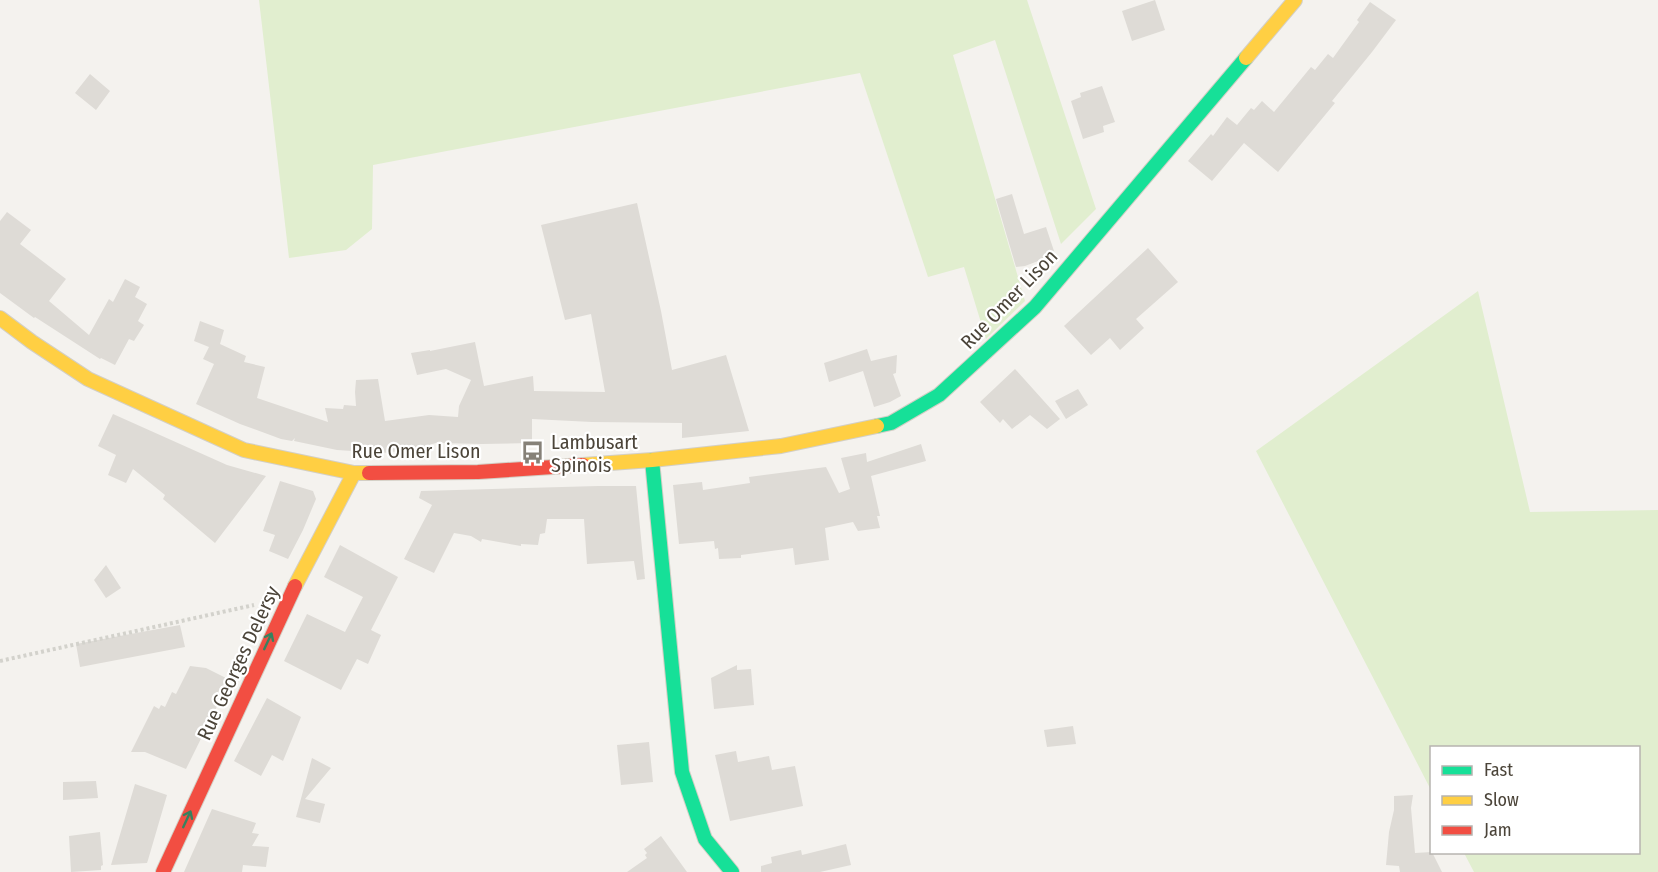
<svg xmlns="http://www.w3.org/2000/svg" width="1658" height="872" viewBox="0 0 1658 872" font-family="'Fira Sans Condensed',sans-serif">
<style>
.green{fill:#e1eecf}
.building{fill:#dedbd6}
.lines{fill:none;stroke-linecap:round;stroke-linejoin:round}
.fast-casing{stroke:#d3cfc5;stroke-width:16}
.slow-casing{stroke:#d3cfc5;stroke-width:16}
.jam-casing{stroke:#d3cfc5;stroke-width:16}
.path{stroke:#d3d2cc;stroke-width:4;stroke-dasharray:3 3;stroke-linecap:butt}
.fast{stroke:#16e098;stroke-width:14}
.slow{stroke:#ffcf43;stroke-width:14}
.jam{stroke:#f24e42;stroke-width:14}
.oneway{stroke:#36825f}
.labels{text-anchor:middle;dominant-baseline:central;stroke-width:4.5;stroke-linejoin:round;paint-order:stroke}
.street-label{font-size:20px;fill:#4b4439;stroke:#fff}
.poi-label{font-size:20px;fill:#4b4439;stroke:#fff;text-anchor:start}
</style>
<rect width="100%" height="100%" fill="#f4f2ee"/>
<!-- green -->
<path class="green" d="M259 0H1027L1096 209 1061 244 995 40 953 55 1025 301 986 339 964 267 928 277 860 73 373 165 372 229 346 250 289 258Z
M1478 291 1530 512 1658 510V872H1474L1464 853 1638 852V748H1432L1431 790 1256 451Z"/>
<!-- building -->
<path class="building" d="M1155 0 1165 30 1132 41 1122 11Z
M1370 2 1396 20 1372 52 1332 101 1335 103 1278 172 1244 143 1212 181 1188 161 1211 134 1213 136 1227 117 1237 125 1251 108 1254 110 1262 101 1274 112 1311 67 1315 70 1328 54 1333 58 1359 22 1357 20Z
M90 74 110 91 96 110 75 93Z
M1102 86 1115 122 1103 126 1104 132 1083 139 1071 101 1081 97 1080 93Z
M1012 194 1024 234 1046 227 1055 254 1054 255 1025 266 1016 267 996 199Z
M637 203 661 311 672 370 726 355 749 431 682 438V423L592 422 532 419V443L482 444 438 443 439 442 416 449 383 453 337 450 294 441 295 438 292 441 281 439 240 424 196 404 214 364 203 359 209 347 194 341 200 321 224 330 220 344 246 356 244 362 265 367 257 398 328 422 325 408 343 409 344 405 356 406 355 392 356 380 378 379 385 421 429 415 458 417 459 406 471 380 446 369 417 375 411 353 430 350V351L475 342 484 386 533 376 534 391 605 392 591 314 565 320 541 225Z
M7 212 31 230 20 244 66 279 49 301 89 335 109 299 113 302 125 279 140 287 135 297 147 304 138 321 144 325 134 341 129 339 115 365 101 358 100 359 35 317 34 318 0 293V221Z
M1148 248 1178 282 1136 319 1144 328 1120 350 1110 338 1091 355 1064 326Z
M867 349 871 361 897 355 896 373 893 374 901 396 890 402 874 407 863 371 829 382 824 363Z
M1015 369 1060 419 1047 429 1030 415 1012 429 1003 419 1000 423 980 402Z
M1078 389 1088 405 1066 419 1055 401Z
M113 414 227 465 266 476 215 543 163 499 165 495 133 469 126 483 108 475 116 455 98 446Z
M921 444 926 461 871 476 880 516H877L880 528 858 531 853 522 825 528 829 560 795 565 793 548 741 555V558L719 559 718 548 715 549 714 541 679 544 673 485 702 482 703 490 750 483 749 477 826 467 839 493 850 489 841 458 866 453 867 462Z
M280 481 313 491 316 499 303 530 288 559 269 551 275 535 263 531Z
M598 486H636L645 579 637 580 634 561 587 564 584 519H547L545 533 540 534 538 545 521 544V546L482 539 481 542 471 536 454 533 434 573 404 559 432 505 419 498 421 491Z
M340 545 398 577 371 630 381 635 368 664 357 659 341 690 284 661 307 614 345 632 363 597 324 577Z
M106 565 121 588 106 598 94 580Z
M180 625 185 647 80 667 76 644Z
M737 665V670L751 669 754 705 714 709 711 678Z
M190 666 206 668 230 680 186 769 145 752H131L154 706 159 709 161 705 165 707 172 692 176 694Z
M267 698 301 717 283 761 272 755 261 776 234 761Z
M1073 726 1076 744 1047 747 1044 730Z
M649 742 653 782 621 785 617 745Z
M736 751 738 762 769 756 772 770 795 766 803 806 730 821 715 755Z
M312 758 331 768 305 799 325 804 320 823 296 817Z
M96 781 98 798 63 800V782Z
M135 784 167 795 148 860 147 863 111 865Z
M1413 795 1411 808 1415 853 1432 852 1442 872H1400L1399 866 1386 865 1389 832 1394 810V796Z
M212 809 256 823 252 833 259 834 252 846 269 847 266 867 243 865 242 872H184Z
M100 832 103 865 101 866V870L71 872 69 836Z
M661 836 687 872H627L647 858 645 855 647 853 644 849Z
M846 844 851 865 820 872H761V866L772 863 771 857 801 850 802 855Z"/>
<g class="lines">
<defs>
<path id="fast" d="M877 426 891 423 939 395 1035 307 1246 58
M652 460 682 772 705 839 732 872"/>
<path id="slow" d="M1246 58 1295 0
M0 318 32 342 88 379 244 450 354 473H369
M583 465 652 460 781 446 877 426
M295 586 354 473"/>
<path id="jam" d="M369 473 478 472 583 465
M163 872 295 586"/>
</defs>
<!-- fast casing -->
<use href="#fast" class="fast-casing"/>
<!-- slow casing -->
<use href="#slow" class="slow-casing"/>
<!-- jam casing -->
<use href="#jam" class="jam-casing"/>
<!-- path -->
<path class="path" d="M0 661 254 605"/>
<!-- fast -->
<use href="#fast" class="fast"/>
<!-- slow -->
<use href="#slow" class="slow"/>
<!-- jam -->
<use href="#jam" class="jam"/>
</g>
<!-- one-way arrows -->
<defs><path id="oneway-shaft" d="M-6 0H5M1.5-3L5.5 0L1.5 3" fill="none" stroke-width="1.6" stroke-linecap="round" stroke-linejoin="round" transform="scale(1.5)"/></defs>
<g class="oneway">
<use href="#oneway-shaft" transform="translate(268 641) rotate(-65)"/>
<use href="#oneway-shaft" transform="translate(187 819) rotate(-65)"/>
</g>
<!-- icons -->
<defs>
<symbol id="bus-bare" viewBox="-9 -9 18 18"><path d="M-5-6H5V4H4V6H2V4H-2V6H-4V4H-5ZM-3.5-4V0h7V-4ZM-3.5 1.2v1.5H-2V1.2ZM2 1.2v1.5H3.5V1.2Z" fill="#868178" stroke="#fff" stroke-width="2.5" paint-order="stroke"/></symbol>
</defs>
<g fill-rule="evenodd">
<use href="#bus-bare" x="516" y="436" width="33" height="33"/>
</g>
<g class="labels">
<!-- street labels -->
<g class="street-label">
<text transform="translate(1009 299) rotate(-46)">Rue Omer Lison</text>
<text x="416" y="451">Rue Omer Lison</text>
<text transform="translate(238 663) rotate(-65)">Rue Georges Delersy</text>
</g>
<!-- poi labels -->
<g class="poi-label">
<text x="551" y="442">Lambusart<tspan x="551" dy="23">Spinois</tspan></text>
</g>
</g>
<!-- legend -->
<rect x="1430" y="746" width="210" height="108" fill="#ffffff" stroke="#b7b4b0" stroke-width="1.5"/>
<rect x="1442" y="766" width="30" height="9" fill="#16e098" stroke="#b7b4b0" stroke-width="1.5"/>
<text x="1484" y="776" font-size="18" fill="#4b4439">Fast</text>
<rect x="1442" y="796" width="30" height="9" fill="#ffcf43" stroke="#b7b4b0" stroke-width="1.5"/>
<text x="1484" y="806" font-size="18" fill="#4b4439">Slow</text>
<rect x="1442" y="826" width="30" height="9" fill="#f24e42" stroke="#b7b4b0" stroke-width="1.5"/>
<text x="1484" y="836" font-size="18" fill="#4b4439">Jam</text>
</svg>
